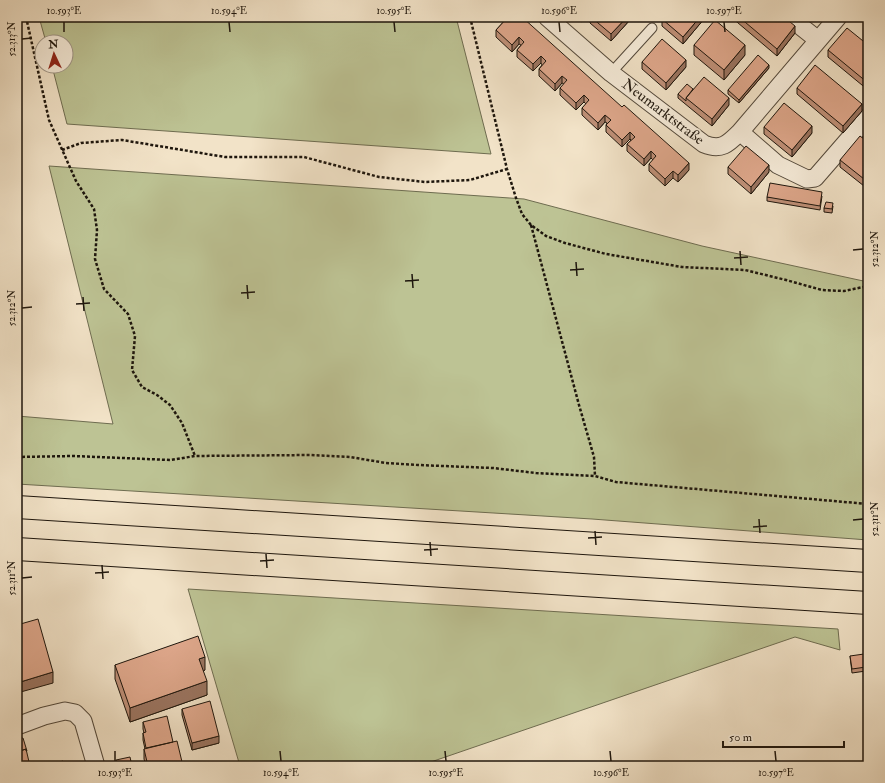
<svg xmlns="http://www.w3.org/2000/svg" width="885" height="783" viewBox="0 0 885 783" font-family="'IM FELL Double Pica',serif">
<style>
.green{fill:#bdc394;stroke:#6e6c50}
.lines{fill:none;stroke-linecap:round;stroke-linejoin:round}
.lane-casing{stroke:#53493c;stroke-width:11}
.street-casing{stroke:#53493c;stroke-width:19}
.highway-casing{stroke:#1e160d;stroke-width:24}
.path{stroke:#1e160d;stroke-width:2.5;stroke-dasharray:3 2;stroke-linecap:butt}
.lane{stroke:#f7eddb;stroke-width:9}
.street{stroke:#f7eddb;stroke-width:17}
.highway{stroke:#f2e3c8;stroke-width:22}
.wall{fill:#bf9078;stroke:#1e160d}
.shaded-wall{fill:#9b7561;stroke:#1e160d}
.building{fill:#dea78b;stroke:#1e160d}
.ticks{fill:none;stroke:#1e160d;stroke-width:1.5}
.labels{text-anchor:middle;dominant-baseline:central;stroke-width:3.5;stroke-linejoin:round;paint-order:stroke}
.street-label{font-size:15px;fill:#1e160d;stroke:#f7eddb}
.neatline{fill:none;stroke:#1e160d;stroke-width:1.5}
.ticks-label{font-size:10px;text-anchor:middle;fill:#1e160d}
</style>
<rect width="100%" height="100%" fill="#f2e3c8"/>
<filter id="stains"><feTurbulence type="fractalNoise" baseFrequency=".005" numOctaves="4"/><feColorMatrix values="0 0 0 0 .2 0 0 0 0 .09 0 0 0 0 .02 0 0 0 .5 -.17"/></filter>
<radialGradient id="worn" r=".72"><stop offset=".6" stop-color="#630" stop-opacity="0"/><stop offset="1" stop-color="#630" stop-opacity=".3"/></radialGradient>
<!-- green -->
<path class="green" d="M39 17H456L491 154 67 124 52 66H66V42H46Z
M49 166 524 199 702 246 868 282V540L592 519 17 484V416L113 424Z
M188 589 838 629 840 650 795 637 425 764V766H240Z"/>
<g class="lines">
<defs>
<path id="lane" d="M611 73 652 28"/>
<path id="street" d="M547 17 611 73 704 144C721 151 728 144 740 132L838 17
M789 17 818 40
M740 132 778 165 807 179 815 178 868 117
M17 726 44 716 65 711 75 713 83 721 96 766"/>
<path id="highway" d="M17 507 868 561
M17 549 868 603"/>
</defs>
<!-- lane casing -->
<use href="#lane" class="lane-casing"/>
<!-- street casing -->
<use href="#street" class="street-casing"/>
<!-- highway casing -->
<use href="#highway" class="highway-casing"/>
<!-- path -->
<path class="path" d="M26 17 49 120 76 181 94 209 97 230 95 259 104 289 128 314 135 336 132 370 142 387 157 395 170 405 182 423 195 456
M470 17 507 169 516 198 522 214 531 225 546 236 565 243 606 254 682 267 745 270 786 280 822 290 844 291 868 286
M62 150 81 143 122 140 225 157H304L379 177 425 182 470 180 507 169
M531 225 579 405 594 457 595 476
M17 457 73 456 171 460 195 456 311 455 350 457 386 463 418 465 493 468 536 473 595 476 616 482 868 504"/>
<!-- lane -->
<use href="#lane" class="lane"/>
<!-- street -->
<use href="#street" class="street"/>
<!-- highway -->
<use href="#highway" class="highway"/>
</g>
<!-- wall -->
<path class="wall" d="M83 17H108L83 19Z
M508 17 689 170 678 182 673 178 665 186 649 171V164L653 160 651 158 644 166 627 151V144L631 140 630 139 622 147 606 132V125L607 123 605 122 598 130 582 115V108L586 104 584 102 576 110 560 95V88L564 84 562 83 555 91 539 76V69L542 65 541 63 533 71 517 57V50L521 45 519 44 512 52 496 37V30Z
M576 17H586L582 22Z
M590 17H629V21L611 41 590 23Z
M704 17V19L683 44 662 26V19Z
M731 17H784L795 33 777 56Z
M694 45 745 55 724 80 694 55Z
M868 45V90L828 57V50Z
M642 62 686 67 666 90 642 69Z
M769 68 739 103 728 94V90Z
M797 88 862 111 843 133 797 94Z
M693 89 729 105 712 126 678 98V94Z
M764 127 812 133 792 157 764 134Z
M868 142 864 186 840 167V160Z
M728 167 769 172 751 194 728 174Z
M822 196 820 210 767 201V197Z
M833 206 832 213 824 212V208Z
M850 656 866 667V669L868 668V696L866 679V671L852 673Z
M115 665 205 670 203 671 207 695 130 722 115 679Z
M182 709 219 743 192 750 182 715Z
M143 722 173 742 183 766H146L144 759V749H145L143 740V733H144L143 729Z"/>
<!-- shaded-wall -->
<path class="shaded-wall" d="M583 17H586L582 22V19Z
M627 17H629V21L611 41V34Z
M700 17H704V19L683 44V37Z
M795 26V33L777 56V49Z
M519 37V44L512 52V45Z
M745 45V55L724 80V70Z
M541 56V63L533 71V64Z
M686 60V67L666 90V83Z
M769 65V68L739 103V100Z
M562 76V83L555 91V84Z
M584 95V102L576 110V103Z
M729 98V105L712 126V119Z
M862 104V111L843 133V126Z
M605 115V122L598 130V123Z
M812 126V133L792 157V150Z
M630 132V139L622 147V140Z
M651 151V158L644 166V159Z
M689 163V170L678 182V175Z
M769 165V172L751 194V187Z
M673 171V178L665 186V179Z
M868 174V181L864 186V179Z
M205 657V670L199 673V659Z
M53 672V683L17 693V683Z
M207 681V695L130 722V708Z
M219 736V743L192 750V743Z"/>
<!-- building -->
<path class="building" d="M508 17H522L622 107 624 105 689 163 678 175 673 171 665 179 649 164 656 156 651 151 644 159 627 144 635 137 630 132 622 140 606 125 611 120 605 115 598 123 582 108 589 100 584 95 576 103 560 88 567 80 562 76 555 84 539 69 546 61 541 56 533 64 517 50 524 42 519 37 512 45 496 30Z
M591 17H627L611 34Z
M664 17H700L683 37 662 19Z
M739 17H784L795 26 777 49Z
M715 20 745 45 724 70 694 45Z
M847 28 868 45V83L828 50Z
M662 39 686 60 666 83 642 62Z
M758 55 769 65 739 100 728 90Z
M815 65 862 104 843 126 797 88Z
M704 77 729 98 712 119 686 98Z
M687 84 693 89 686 98V101L678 94Z
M784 103 812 126 792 150 764 127Z
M860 136 868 142V174L864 179 840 160Z
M746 146 769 165 751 187 728 167Z
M770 183 822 192 820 206 767 197Z
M826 202 833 203 832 209 824 208Z
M38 619 53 672 17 683V625Z
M198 636 205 657 199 659 207 681 130 708 115 665Z
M864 654 866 667 852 669 850 656Z
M868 668V686L866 669Z
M210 701 219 736 192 743 182 709Z
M167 716 173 742 146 748 143 733 146 732 143 722Z
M23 738 27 751H26V749L17 752V739Z
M177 741 183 766H148L144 749Z
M26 749 30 766H17V752Z
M130 757 132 766H118L116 760Z
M63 761 64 766H45Z"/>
<!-- ticks -->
<path class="ticks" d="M64 22V32M229 22 230 32M394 22 395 32M559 22 560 32M724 22 725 32M22 39 32 38M853 250 863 249M740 251 741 265M734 258 748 257M576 262 577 276M570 270 584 269M412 274 413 288M405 281 419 280M247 285 248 299M241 293 255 292M83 297 84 311M76 304 90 303M22 308 32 307M759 519 760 533M853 520 863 519M753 527 767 526M595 531 596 545M588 538 602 537M430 542 431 556M424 550 438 549M266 554 267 568M260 561 274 560M102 565 103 579M95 573 109 572M22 578 32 577M115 751V761M280 751 281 761M445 751 446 761M610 751 611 761M775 751 776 761"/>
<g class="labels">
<!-- street labels -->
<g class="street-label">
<text transform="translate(663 112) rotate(37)">Neumarktstraße</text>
</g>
</g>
<!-- margin -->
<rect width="885" height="783" fill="none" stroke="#f2e3c8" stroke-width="44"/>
<!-- north arrow -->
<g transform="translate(54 54) rotate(356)"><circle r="19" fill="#f7eddb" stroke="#a09789"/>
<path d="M0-3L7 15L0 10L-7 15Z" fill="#8f2418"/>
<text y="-6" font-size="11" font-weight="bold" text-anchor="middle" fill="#1e160d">N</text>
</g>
<!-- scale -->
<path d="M723 741v6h121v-6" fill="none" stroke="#1e160d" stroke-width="2"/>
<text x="729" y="741" font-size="12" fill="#1e160d" stroke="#f7eddb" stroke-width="3" paint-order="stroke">50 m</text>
<rect x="22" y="22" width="841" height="739" class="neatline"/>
<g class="ticks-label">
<text x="64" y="14">10.593°E</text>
<text x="229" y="14">10.594°E</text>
<text x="394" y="14">10.595°E</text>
<text x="559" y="14">10.596°E</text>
<text x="724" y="14">10.597°E</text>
<text transform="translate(11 39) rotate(-90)" y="4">52.313°N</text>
<text transform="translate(874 249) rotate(-90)" y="4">52.312°N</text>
<text transform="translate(11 308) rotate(-90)" y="4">52.312°N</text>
<text transform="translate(874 519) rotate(-90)" y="4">52.311°N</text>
<text transform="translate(11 578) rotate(-90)" y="4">52.311°N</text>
<text x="115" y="776">10.593°E</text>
<text x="281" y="776">10.594°E</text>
<text x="446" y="776">10.595°E</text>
<text x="611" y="776">10.596°E</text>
<text x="776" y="776">10.597°E</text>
</g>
<rect width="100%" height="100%" filter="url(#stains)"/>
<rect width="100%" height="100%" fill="url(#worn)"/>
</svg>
